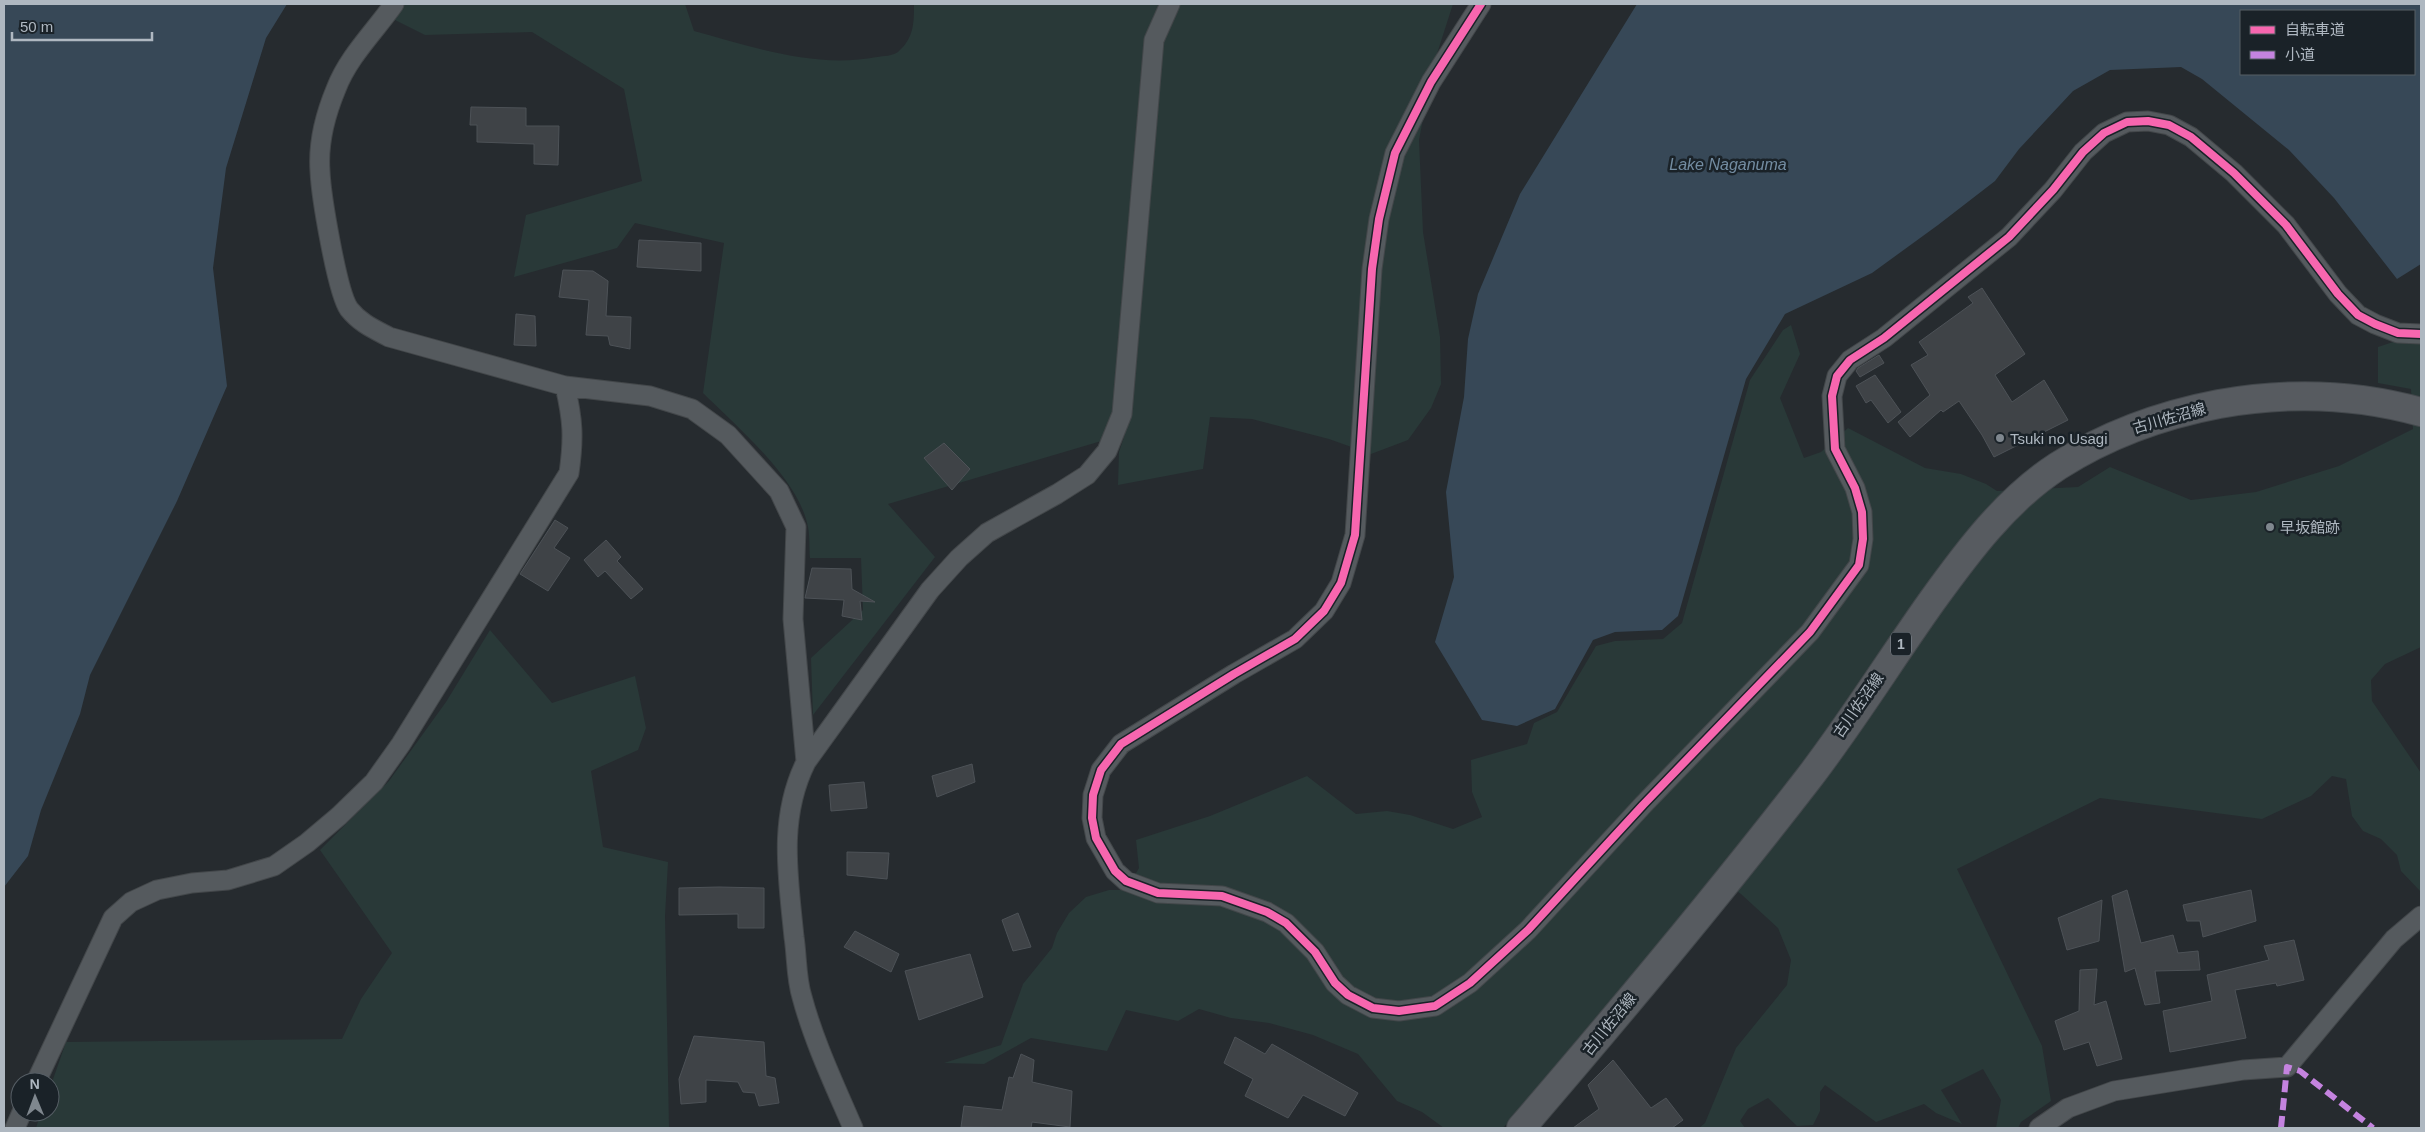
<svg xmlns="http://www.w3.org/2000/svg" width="2425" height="1132" viewBox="0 0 2425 1132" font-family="Helvetica,'Noto Sans JP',sans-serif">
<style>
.green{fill:#293938}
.water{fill:#374857;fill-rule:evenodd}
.building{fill:#3f4347;stroke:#4d5257}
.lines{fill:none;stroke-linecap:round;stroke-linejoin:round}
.street-casing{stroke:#43474a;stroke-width:21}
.primary-casing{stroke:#43484c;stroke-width:30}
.street{stroke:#555a5e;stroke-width:19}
.primary{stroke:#575b60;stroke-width:28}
.quiet{stroke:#c483df;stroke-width:6;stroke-dasharray:12 6;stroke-linecap:butt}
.cycleway-casing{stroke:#1a2228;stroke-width:11}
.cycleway{stroke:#f766af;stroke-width:8}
.poi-dot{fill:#7f878e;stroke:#1a2228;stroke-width:2}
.labels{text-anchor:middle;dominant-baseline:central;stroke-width:5;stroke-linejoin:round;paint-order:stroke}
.shield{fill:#1a2228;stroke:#828b93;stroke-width:1}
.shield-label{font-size:14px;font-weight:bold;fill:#afb8c1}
.street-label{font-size:15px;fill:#afb8c1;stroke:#1a2228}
.poi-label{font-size:15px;fill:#afb8c1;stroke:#1a2228;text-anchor:start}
.water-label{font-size:16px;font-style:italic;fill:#738ca1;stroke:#1a2228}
</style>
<rect width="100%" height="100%" fill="#262b2f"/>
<!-- green -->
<path class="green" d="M404 4H685L694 31C753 47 815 69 877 57 883 56 893 56 898 52 914 38 914 23 914 4H1453L1433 66 1419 140 1423 232 1440 337 1441 384 1431 408 1408 440 1371 454 1329 439 1252 419 1210 417 1203 469 1118 485 1119 452 1125 434 888 504 935 557 813 715 811 658 863 610 861 558H810C809 548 810 537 808 527 799 479 737 427 703 393L724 243 635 223 617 248 514 277 526 215 642 181 624 89 532 32 425 35 393 19Z
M1791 325 1800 354 1780 398 1804 458 1821 452 1848 428 1925 468 1961 474 1986 484 1997 491 2078 487 2110 467 2191 500 2256 492 2339 466 2413 429 2411 389 2378 383V347L2396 341H2421V647L2385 664 2371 680 2372 701 2421 773V892L2401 871 2397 855 2381 839 2363 831 2352 816 2346 779 2332 776 2311 796 2262 819 2100 798 1957 869 2042 1046 2051 1101 2021 1122 2018 1128H1996L2001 1100 1983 1069 1941 1090 1962 1124 1936 1113 1924 1104 1876 1122 1825 1085 1820 1092V1111L1813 1125 1797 1126 1768 1098 1748 1109 1740 1121 1745 1128H1699L1705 1123 1736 1048 1787 985 1791 960 1778 928 1741 894 1714 876 1574 1048 1503 1128H1444L1422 1112 1397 1101 1358 1054 1313 1035 1269 1023 1231 1018 1199 1009 1178 1021 1126 1010 1107 1051 1031 1038 984 1064 944 1063 1001 1045 1023 984 1052 948 1057 933 1069 913 1086 897 1109 890H1126L1139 868 1136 840 1210 816 1307 776 1356 814 1387 811 1410 815 1453 829 1482 817 1472 792 1471 760 1527 744 1534 723 1557 712 1596 646 1615 641 1663 639 1682 623 1750 380 1783 330Z
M490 630 552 703 635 676 646 728 638 750 591 771 603 847 668 862 665 916 669 1128H36L41 1112H50V1088L66 1042 342 1039 361 999 392 953 320 850 389 781 446 702Z"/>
<!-- water -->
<path class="water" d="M4 4H287L266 38 226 168 213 268 227 386 177 501 90 675 80 714 41 810 28 856 4 887Z
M1637 4H2421V264L2397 279 2334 198 2289 150 2202 79 2181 67 2110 70 2073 91 2019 149 1995 181 1938 225 1872 273 1785 314 1746 379 1678 616 1662 630 1615 632 1593 640 1555 709 1517 726 1482 720 1435 642 1454 577 1446 492 1464 397 1468 339 1478 294 1520 194ZM2241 11H2414V74H2241Z"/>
<!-- building -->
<path class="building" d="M471 107 526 108V126H559L558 165 534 164V144L477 142V125H470Z
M639 240 701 243V271L637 267Z
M563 270 593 271 608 281 606 316 631 317 630 349 610 345 608 336 586 335 589 300 559 297Z
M1982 288 2025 354 1995 375 2012 402 2044 380 2068 420 1994 457 1982 435 1959 401 1943 412 1941 410 1910 437 1898 422 1930 395 1911 365 1928 355 1919 342 1973 303 1968 297Z
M516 314 535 316 536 346 514 345Z
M1879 355 1884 363 1860 377 1856 371 1858 368Z
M1875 375 1901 412 1888 423 1871 400 1866 403 1856 386Z
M944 443 970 469 952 490 924 458Z
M555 520 568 528 554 548 570 558 548 591 520 574Z
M606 540 621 557 617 561 643 589 631 599 605 571 598 577 584 560Z
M812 568 851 569 852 589 875 602 860 601 862 620 842 616 844 600 805 598Z
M972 764 975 782 937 797 932 776Z
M864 782 867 808 831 811 829 785Z
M847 852 889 853 887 879 847 875Z
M719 887 764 888V928H738V914L679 915V888Z
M2127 890 2141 943 2173 935 2178 953 2198 951 2200 970 2155 971 2160 1003 2145 1005 2135 968 2125 972 2112 896Z
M2251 890 2256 921 2203 937 2200 921H2187L2183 905Z
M2102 900 2099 941 2067 950 2058 918Z
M1018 913 1031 947 1013 951 1002 920Z
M855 931 899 954 891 972 844 947Z
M2294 940 2304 980 2277 986 2276 983 2235 990 2246 1038 2170 1052 2163 1011 2212 1001 2207 975 2269 960 2264 946Z
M970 954 983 997 919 1020 905 971Z
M2097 969 2094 1005 2106 1001 2122 1059 2097 1066 2089 1042 2064 1050 2055 1021 2079 1011 2080 970Z
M694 1036 764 1042 766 1076 775 1078 779 1103 759 1106 755 1093 743 1092 738 1082 706 1080V1102L681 1104 679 1079Z
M1235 1037 1265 1054 1272 1044 1358 1093 1345 1116 1303 1095 1288 1118 1245 1096 1253 1079 1224 1063Z
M1021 1054 1034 1060 1032 1082 1072 1091 1070 1127 1032 1122 1031 1128 961 1127 964 1106 1002 1110 1009 1077 1013 1078Z
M1613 1060 1651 1108 1666 1098 1683 1120 1672 1128H1573L1599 1109 1588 1085Z"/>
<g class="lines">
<defs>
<path id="street" d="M394 4C375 31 348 57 336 89 326 113 318 144 320 171 321 195 337 292 349 309 360 323 374 329 389 337L565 386 650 396 692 409 728 435 779 491 796 527 793 619 806 762
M1481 4 1431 82 1395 153 1379 219 1372 269 1355 535 1341 583 1324 611 1295 639 1234 674 1121 744 1101 770 1093 795 1092 818 1096 838 1115 871 1126 881 1158 893 1222 896 1267 912 1286 923 1315 952 1335 983 1348 995 1373 1008 1399 1011 1435 1006 1470 983 1528 930 1643 805 1810 632 1859 565 1863 539 1862 512 1855 488 1835 449 1832 396 1837 376 1850 360 1884 338 2009 237 2053 190 2083 152 2104 133 2127 122 2148 121 2169 125 2191 137 2234 173 2286 225 2338 294 2358 315 2375 324 2398 333 2421 334
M36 1082 113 918 131 902 157 890 192 883 228 880 274 866 307 843 339 816 374 782 401 744 569 473C574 438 573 420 565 386
M15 1128 22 1112
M853 1128C835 1086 814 1042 802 997 796 978 797 956 794 937 788 876 778 818 806 762L930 590 959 558 987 533 1057 494 1087 475 1107 451 1122 414 1154 40 1170 4
M2039 1128 2068 1108 2114 1091 2243 1070 2287 1067 2394 939 2421 916"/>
<path id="primary" d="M1521 1128C1619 1014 1716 898 1808 779 1852 722 1890 660 1932 601 1968 551 2006 500 2058 466 2108 434 2161 415 2219 404 2286 392 2356 394 2421 412"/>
</defs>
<!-- street casing -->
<use href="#street" class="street-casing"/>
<!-- primary casing -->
<use href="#primary" class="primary-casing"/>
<!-- street -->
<use href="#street" class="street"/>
<!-- primary -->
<use href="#primary" class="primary"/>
<!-- quiet -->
<path class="quiet" d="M2281 1128 2287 1067 2300 1071 2373 1128"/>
<defs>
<path id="cycleway" d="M1481 4 1431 82 1395 153 1379 219 1372 269 1355 535 1341 583 1324 611 1295 639 1234 674 1121 744 1101 770 1093 795 1092 818 1096 838 1115 871 1126 881 1158 893 1222 896 1267 912 1286 923 1315 952 1335 983 1348 995 1373 1008 1399 1011 1435 1006 1470 983 1528 930 1643 805 1810 632 1859 565 1863 539 1862 512 1855 488 1835 449 1832 396 1837 376 1850 360 1884 338 2009 237 2053 190 2083 152 2104 133 2127 122 2148 121 2169 125 2191 137 2234 173 2286 225 2338 294 2358 315 2375 324 2398 333 2421 334"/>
</defs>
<!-- cycleway casing -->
<use href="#cycleway" class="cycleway-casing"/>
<!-- cycleway -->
<use href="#cycleway" class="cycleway"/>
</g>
<!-- markers -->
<g class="poi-dot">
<circle cx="2000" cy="438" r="5"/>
<circle cx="2270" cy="527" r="5"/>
</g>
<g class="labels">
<!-- shield labels -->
<rect class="shield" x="1891" y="632.5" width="20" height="23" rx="4"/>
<g class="shield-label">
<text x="1901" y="644">1</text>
</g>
<!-- street labels -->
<g class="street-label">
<text transform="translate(2169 418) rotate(-16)">古川佐沼線</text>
<text transform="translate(1858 705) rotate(-55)">古川佐沼線</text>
<text transform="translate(1609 1024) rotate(-51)">古川佐沼線</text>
</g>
<!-- poi labels -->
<g class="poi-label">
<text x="2010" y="438">Tsuki no Usagi</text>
<text x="2280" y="527">早坂館跡</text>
</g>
<!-- water labels -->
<g class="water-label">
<text x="1728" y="164">Lake Naganuma</text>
</g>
</g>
<!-- border -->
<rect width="2425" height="1132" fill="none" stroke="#afb8c1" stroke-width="10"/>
<!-- legend -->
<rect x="2240" y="10" width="175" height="65" fill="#1a2228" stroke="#565e65"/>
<rect x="2250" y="26" width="25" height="8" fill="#f766af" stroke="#565e65"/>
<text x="2285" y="35" font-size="15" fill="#afb8c1">自転車道</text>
<rect x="2250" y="51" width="25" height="8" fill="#c483df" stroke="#565e65"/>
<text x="2285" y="60" font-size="15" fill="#afb8c1">小道</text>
<!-- north arrow -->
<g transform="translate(35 1097) rotate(359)"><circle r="24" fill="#1a2228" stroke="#565e65"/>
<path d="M0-4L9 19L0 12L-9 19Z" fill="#7f878e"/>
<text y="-8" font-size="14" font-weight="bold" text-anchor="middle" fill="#afb8c1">N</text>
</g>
<!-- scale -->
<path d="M12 32v8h140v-8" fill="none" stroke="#afb8c1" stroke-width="2.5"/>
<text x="20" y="32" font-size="15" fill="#afb8c1" stroke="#1a2228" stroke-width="4" paint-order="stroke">50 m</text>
</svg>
